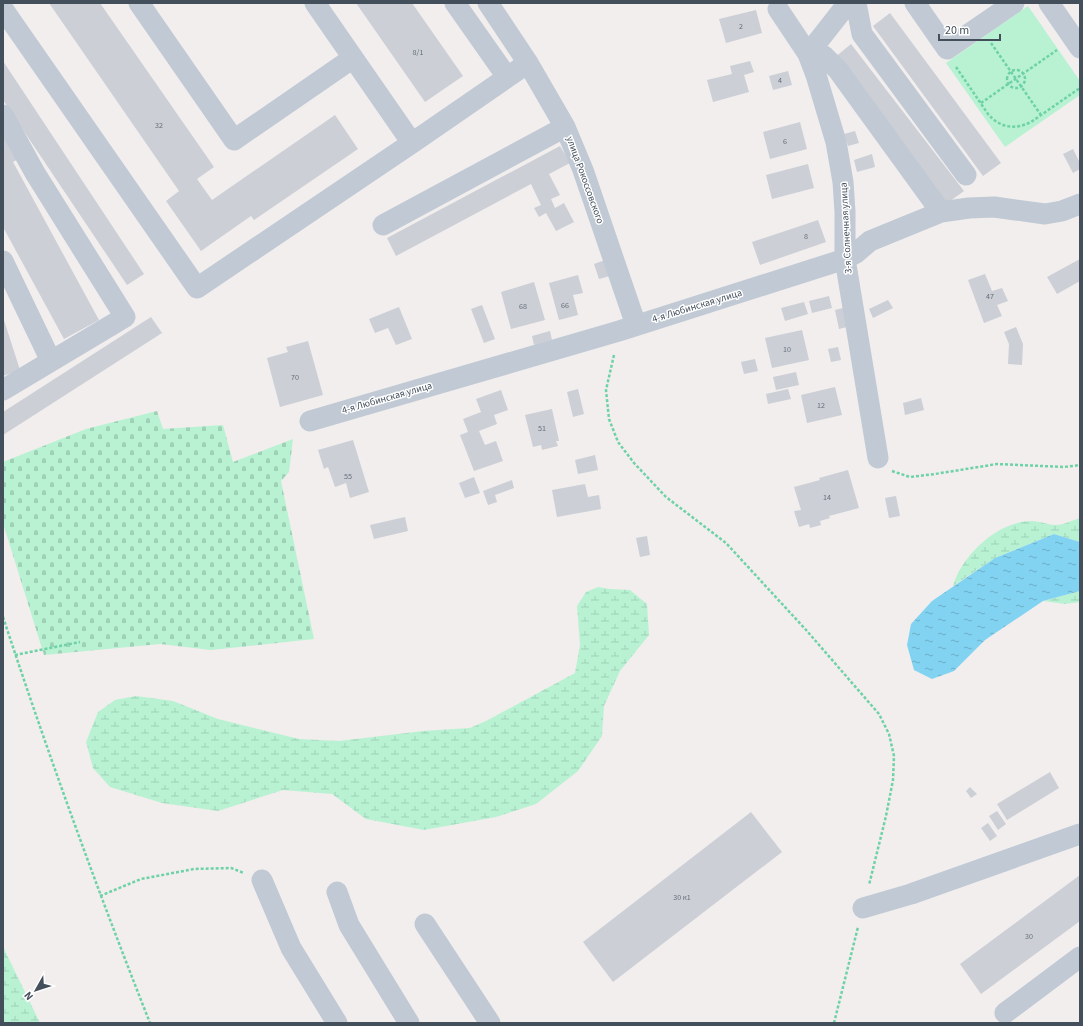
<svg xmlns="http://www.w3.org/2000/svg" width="1083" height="1026" viewBox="0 0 1083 1026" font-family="'Source Sans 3',sans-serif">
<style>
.wetland{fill:url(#wetland-marsh)}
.cemetery{fill:url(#cemetery-stones)}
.park{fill:#b8f2d2}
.water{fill:url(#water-ripples)}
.building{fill:#cccfd6}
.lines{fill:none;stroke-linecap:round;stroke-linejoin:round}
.path{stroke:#6ed2a7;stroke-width:2.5;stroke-dasharray:3 2;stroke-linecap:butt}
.minor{stroke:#c0c9d4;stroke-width:21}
.labels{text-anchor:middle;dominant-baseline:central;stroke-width:3;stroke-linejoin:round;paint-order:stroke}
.number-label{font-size:8px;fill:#666f7a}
.street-label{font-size:10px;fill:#444f5c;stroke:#fff}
</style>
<defs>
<pattern id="wetland-marsh" width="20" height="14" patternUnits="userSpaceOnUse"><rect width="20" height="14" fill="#b8f2d2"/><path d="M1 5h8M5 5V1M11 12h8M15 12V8" fill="none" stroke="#9fd1b7"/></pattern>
<pattern id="cemetery-stones" width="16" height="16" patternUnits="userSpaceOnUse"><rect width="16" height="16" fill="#b8f2d2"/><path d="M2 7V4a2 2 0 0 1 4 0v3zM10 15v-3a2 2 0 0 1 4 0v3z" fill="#9fd1b7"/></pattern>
<pattern id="water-ripples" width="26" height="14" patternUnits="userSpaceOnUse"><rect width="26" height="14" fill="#82d3f2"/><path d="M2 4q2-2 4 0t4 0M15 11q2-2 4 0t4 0" fill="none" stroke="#6caec7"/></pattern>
</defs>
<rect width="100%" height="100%" fill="#f1eeed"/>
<!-- wetland -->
<path class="wetland" d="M1080 518V542L1054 534 995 558 953 586C962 555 998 521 1032 521 1040 521 1048 525 1056 525 1064 525 1073 520 1080 518Z
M598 587 610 589 630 590 647 604 649 635 620 671 604 706 602 736 578 771 536 804 496 817 424 830 366 819 332 794 283 790 218 811 162 803 110 787 93 768 86 742 98 712 115 700 136 696 173 701 218 719 299 739 339 741 423 731 470 728 488 720 575 673 580 645 577 606 586 592Z
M1080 591V602L1065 604 1043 601Z
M3 945 6 953 40 1023H3Z"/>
<!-- cemetery -->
<path class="cemetery" d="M157 411 163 429 223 425 233 462 293 439 289 472 281 481 314 639 211 650 160 644 44 655 3 523V462L86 429Z"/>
<!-- park -->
<path class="park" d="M1028 6 1080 81V95L1005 147 946 63Z"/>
<!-- water -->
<path class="water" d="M1054 534 1080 542V591L1043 601 985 640 954 671 932 679 914 670 907 645 911 624 932 601 995 558Z"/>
<!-- building -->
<path class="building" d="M49 3H100L214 167 197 179 212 200 335 115 358 149 254 220 251 216 201 251 166 201 179 191Z
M356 3H412L463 76 425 102Z
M756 10 762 33 726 43 719 19Z
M890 13 1001 163 983 176 873 26Z
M851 44 964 191 946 204 834 58Z
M3 61 144 274 127 285 3 100Z
M750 61 754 72 744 75 749 92 713 102 707 80 732 74 730 66Z
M788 71 792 85 773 90 769 76Z
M800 122 807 149 770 159 763 132Z
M3 127 20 158 13 162 99 320 64 339 3 227Z
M855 131 859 143 848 146 844 134Z
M560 146 570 163 549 174 560 195 551 199 555 208 564 203 574 222 556 231 546 213 539 217 534 208 541 205 531 184 396 256 387 238Z
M1073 149 1080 163V169L1073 173 1063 154Z
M872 154 875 167 857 172 854 160Z
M808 164 814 188 772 199 766 175Z
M818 220 826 242 760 265 752 242Z
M1080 259V281L1057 294 1047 277Z
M605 260 610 276 599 279 594 264Z
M985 274 992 291 1002 288 1008 301 997 305 1002 316 984 323 968 280Z
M578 275 583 293 573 295 578 315 559 320 549 283Z
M534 282 545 320 511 329 501 292Z
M829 296 832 308 812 313 809 301Z
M888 300 893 308 873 318 869 309Z
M804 302 808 314 785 321 781 308Z
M482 305 495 339 484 343 471 309Z
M399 307 412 339 396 345 388 328 375 333 369 319Z
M847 307 851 326 839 329 835 310Z
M3 317 20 370 3 376Z
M151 317 162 333 3 435V412Z
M1016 327 1023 344 1022 365 1008 364 1009 344 1004 332Z
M802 330 809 360 772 368 765 338Z
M550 331 552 340 534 345 532 336Z
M308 341 323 395 280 407 267 358 288 352 286 347Z
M838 347 841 360 831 362 828 349Z
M755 359 758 371 744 374 741 362Z
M796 372 799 385 776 390 773 377Z
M835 387 842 415 807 423 801 395Z
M578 389 584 414 573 417 567 392Z
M788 389 791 399 768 404 766 394Z
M501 390 508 410 494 415 497 424 479 431 485 445 496 441 503 461 474 471 460 435 468 432 463 419 481 412 476 399Z
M921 398 924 410 905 415 903 403Z
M552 409 559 441H556L558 446 542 450 541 445 533 447 525 415Z
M353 440 369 492 350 498 346 483 335 487 328 467 324 469 318 450Z
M595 455 598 470 578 474 575 460Z
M848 470 859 508 829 516 830 518 820 521 821 525 810 528 809 524 799 527 794 511 801 510 794 487 820 480 819 478Z
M474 477 480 493 465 498 459 483Z
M512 480 514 488 495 495 497 502 488 505 483 491Z
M585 484 588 497 599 495 601 509 557 517 552 490Z
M896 496 900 516 889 518 885 498Z
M405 517 408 531 374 539 370 525Z
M647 536 650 555 640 557 636 538Z
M1050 772 1059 788 1007 820 997 804Z
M970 787 977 794 971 798 966 791Z
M997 811 1006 824 998 830 989 816Z
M751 812 782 852 613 982 583 942Z
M988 823 997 836 990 841 981 828Z
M1080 875V921L981 994 960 964Z"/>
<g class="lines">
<!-- path -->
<path class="path" d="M991 43 1041 115
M956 67 988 114C1000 128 1015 130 1031 122L1080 88
M1007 79a9 9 0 1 1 18 0a9 9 0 1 1-18 0Z
M981 103 1057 50
M614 355 606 390 609 419 618 442 634 463 666 497 726 543 807 631 879 714 889 734 894 756 893 780 886 816 869 885
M892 471 910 477 935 474 997 464 1064 467 1080 465
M3 617C48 754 97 889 150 1023
M15 655 80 642
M100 896 141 879 194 869 231 868 244 873
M834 1023 858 927"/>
<!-- minor -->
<path class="minor" d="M139 3 234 140 353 58
M315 3 412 143
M455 3 507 77
M488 3 528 63 565 127 583 170 636 325
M856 3 862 34 966 175
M915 3 947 49 1014 3
M1049 3 1080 48
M3 9 197 288 412 143 528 63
M778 9 808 54 816 75 836 142 843 182 845 212V259L878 458
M808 54 824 56 838 70 941 212
M808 54 848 3
M3 115 35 173 125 317 3 390
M383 225 565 127
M3 261 51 361
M310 421 619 331 845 259 856 253 870 241 941 212 969 208 994 207 1045 214 1062 211 1080 204
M262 880 291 948 337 1023
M337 892 349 925 409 1023
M863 908 911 894 1080 834
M425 924 490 1023
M1005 1013 1080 957"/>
</g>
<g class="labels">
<!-- number labels -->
<g class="number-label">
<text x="741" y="26">2</text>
<text x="418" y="52">8/1</text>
<text x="780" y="80">4</text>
<text x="159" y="125">32</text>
<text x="785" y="141">6</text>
<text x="806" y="236">8</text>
<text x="990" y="296">47</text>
<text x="565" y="305">66</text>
<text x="523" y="306">68</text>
<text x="787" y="349">10</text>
<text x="295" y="377">70</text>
<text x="821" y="405">12</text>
<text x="542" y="428">51</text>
<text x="348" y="476">55</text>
<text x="827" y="497">14</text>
<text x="682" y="897">30 к1</text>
<text x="1029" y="936">30</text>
</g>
<!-- street labels -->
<g class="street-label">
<text transform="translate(585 180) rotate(70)">улица Рокоссовского</text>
<text transform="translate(846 228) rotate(-93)">3-я Солнечная улица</text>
<text transform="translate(697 306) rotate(-17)">4-я Любинская улица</text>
<text transform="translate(387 398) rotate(-16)">4-я Любинская улица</text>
</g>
</g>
<!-- border -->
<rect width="1083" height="1026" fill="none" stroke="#444f5c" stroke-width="8"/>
<!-- north arrow -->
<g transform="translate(36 990) rotate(231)" stroke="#ffffff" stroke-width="3" paint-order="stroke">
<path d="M0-3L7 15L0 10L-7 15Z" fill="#444f5c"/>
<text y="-6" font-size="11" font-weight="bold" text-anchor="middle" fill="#444f5c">N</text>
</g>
<!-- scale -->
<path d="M939 34v6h61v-6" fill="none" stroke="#444f5c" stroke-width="2"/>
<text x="945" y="34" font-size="12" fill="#444f5c" stroke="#ffffff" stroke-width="3" paint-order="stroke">20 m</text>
</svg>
